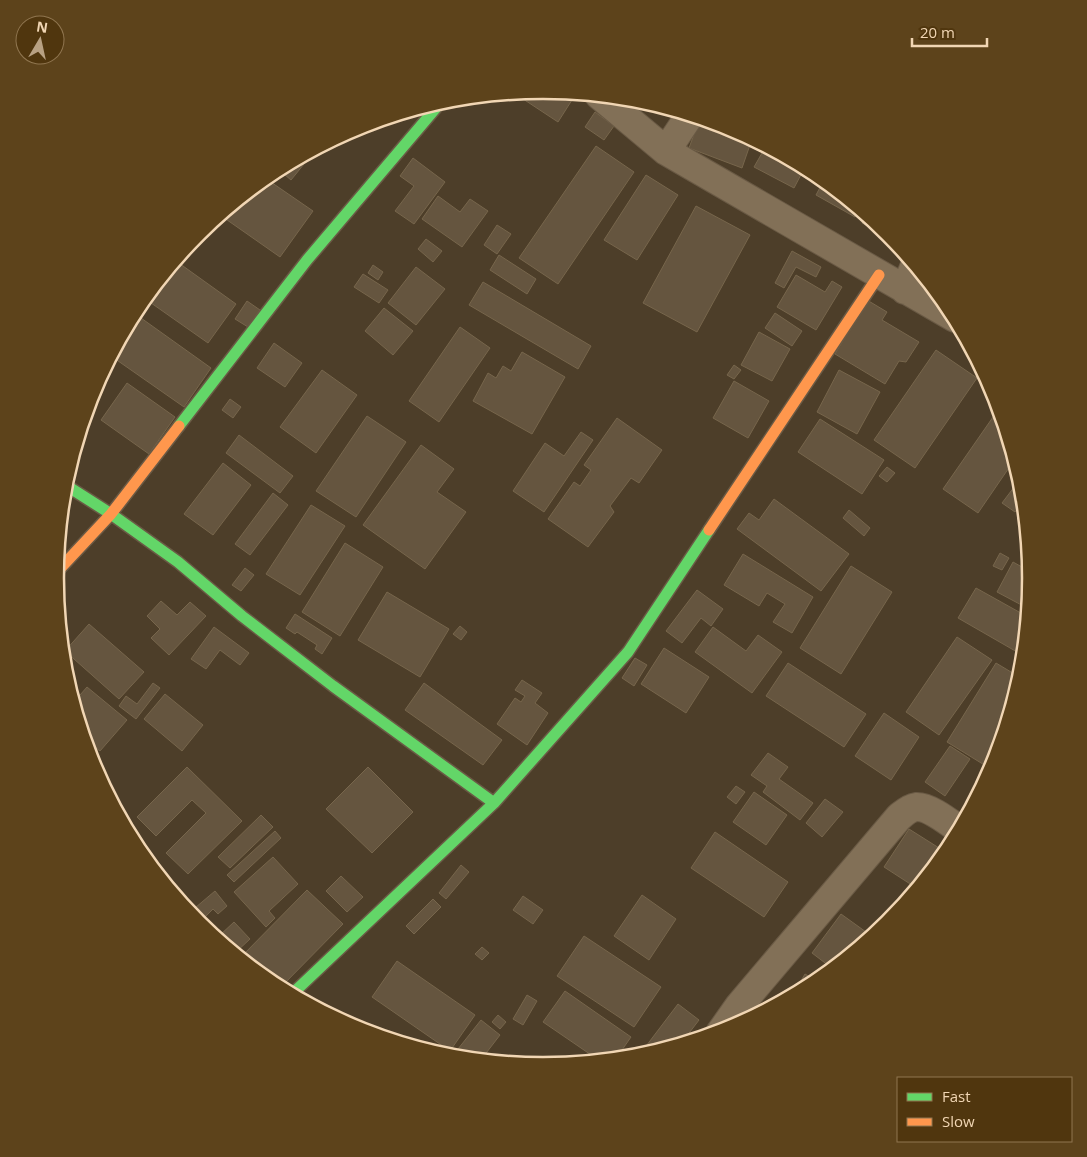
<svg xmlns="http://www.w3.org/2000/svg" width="1087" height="1157" viewBox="0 0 1087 1157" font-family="'Open Sans',sans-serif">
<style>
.building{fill:#65553f;stroke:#77664c}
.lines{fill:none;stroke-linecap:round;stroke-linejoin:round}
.street-casing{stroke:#6a5a45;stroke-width:30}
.fast-casing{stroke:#6a5a45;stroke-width:14}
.slow-casing{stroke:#6a5a45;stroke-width:14}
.street{stroke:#827057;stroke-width:28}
.fast{stroke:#63d668;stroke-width:11}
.slow{stroke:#ff974d;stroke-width:11}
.rim{fill:none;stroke:#f1d6b4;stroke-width:2.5}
</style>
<rect width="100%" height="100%" fill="#4d3e29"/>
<!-- building -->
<path class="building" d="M544 90 561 92 572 100 558 122 514 93Z
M595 112 614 126 604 140 585 127Z
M700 118 731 127 752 139 742 168 689 148Z
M596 146 634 172 558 284 519 258Z
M766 146 805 167 794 188 754 167Z
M413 158 445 182 414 224 395 211 414 186 400 176Z
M298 159 304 164 291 180 278 169Z
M646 175 678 195 637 260 604 240Z
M265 178 313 211 280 257 220 215Z
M824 180 859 209 855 217 816 195Z
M438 196 460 212 470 199 488 211 462 247 422 219Z
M696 206 750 235 697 332 643 303Z
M866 214 889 233 895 241 862 223Z
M497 225 511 234 497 254 484 245Z
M426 239 442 251 433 262 418 249Z
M792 251 821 267 816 277 796 267 784 288 775 283Z
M499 255 536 279 527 294 490 270Z
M176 261 236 304 208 343 144 298Z
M373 265 383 272 378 280 368 273Z
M416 267 445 289 416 325 388 303Z
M363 274 388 290 379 303 354 287Z
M796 275 825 292 832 281 842 287 816 330 777 307Z
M483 282 591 346 578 369 469 305Z
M867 300 887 312 882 320 919 342 906 362 899 361 885 384 835 354Z
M247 301 260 310 248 327 235 319Z
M384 308 413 331 393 355 365 331Z
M134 313 211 368 184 407 111 356Z
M775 313 802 331 792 346 765 328Z
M460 327 490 348 439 422 409 401Z
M759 332 790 349 772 381 741 365Z
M274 343 302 363 285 387 257 368Z
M936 350 977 378 915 468 874 440Z
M522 352 565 377 532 434 473 401 488 373 496 378 503 366 511 371Z
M734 365 741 370 734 379 727 375Z
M322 370 357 395 316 453 280 427Z
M839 370 880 392 857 434 817 412Z
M734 381 769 401 748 438 713 418Z
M127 383 175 417 149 454 101 420Z
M230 399 241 407 233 418 222 410Z
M1000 407 1015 459 978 513 943 489Z
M367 416 406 442 356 517 316 491Z
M617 418 662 450 639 483 631 478 610 506 614 512 588 547 548 519 574 482 580 486 591 470 584 465Z
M820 419 884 460 862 494 798 452Z
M581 432 593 440 544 512 513 491 545 443 564 456Z
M239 435 293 476 280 493 226 453Z
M421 445 454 469 437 492 466 512 425 569 363 525Z
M223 463 251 485 213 535 184 514Z
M887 467 895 473 887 482 879 476Z
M1021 478 1024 500 1015 512 1002 503Z
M273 493 288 505 250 555 235 544Z
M774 499 849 554 821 591 737 529 749 513 759 520Z
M311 505 345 526 300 595 266 574Z
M849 510 870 528 864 536 843 518Z
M345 543 383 567 340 636 302 612Z
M1000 553 1009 558 1002 570 993 566Z
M743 554 813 597 792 633 773 622 785 604 767 593 759 606 724 585Z
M1013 562 1031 572 1029 609 997 592Z
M851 566 892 592 841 674 800 648Z
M245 568 254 575 241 591 232 585Z
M976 588 1028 617 1024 656 958 618Z
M697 590 723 609 711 626 701 618 682 643 666 631Z
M387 592 449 629 420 677 358 640Z
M161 601 177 615 190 602 206 616 169 655 151 638 160 629 147 616Z
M295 614 332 638 322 654 315 649 317 645 297 632 295 634 286 628Z
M89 624 144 672 119 699 65 651Z
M460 626 467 632 461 640 453 634Z
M214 627 249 653 240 665 220 650 206 669 191 659Z
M713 627 746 651 758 635 782 652 752 693 695 652Z
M957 637 992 660 939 735 906 712Z
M664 648 709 677 686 713 641 684Z
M635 658 647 665 634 686 622 678Z
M788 663 866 714 844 747 766 696Z
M996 663 1021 678 1003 738 986 766 947 742Z
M522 680 542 693 535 703 548 713 527 745 497 724 515 698 521 702 525 696 515 690Z
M71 682 78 689 71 697 68 686Z
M153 683 160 688 136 719 119 706 126 696 137 704Z
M424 683 502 740 483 765 405 710Z
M87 687 127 720 100 751 84 738 73 703Z
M165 694 203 725 182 751 144 719Z
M884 713 919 737 891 780 855 756Z
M950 746 970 759 945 796 925 782Z
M768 753 788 767 779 779 813 803 800 820 763 792 767 786 751 775Z
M187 767 242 821 188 874 166 853 206 813 192 800 156 836 137 817Z
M368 767 413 812 372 853 326 809Z
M736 786 745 792 736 804 727 797Z
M754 792 787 815 766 845 733 822Z
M825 799 843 812 822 837 806 823Z
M261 815 273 827 230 868 218 857Z
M909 829 947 853 918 889 884 867Z
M275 831 281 838 234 882 227 875Z
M715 832 788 882 764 917 691 868Z
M273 857 298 884 269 911 275 918 266 927 234 892Z
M461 865 469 872 446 899 439 893Z
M341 876 363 897 347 912 326 891Z
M307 890 343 924 279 989 272 985 240 958Z
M215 891 227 906 218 914 213 909 203 919 209 926 204 929 189 913Z
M642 895 676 919 649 960 614 936Z
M523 896 543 910 533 924 513 910Z
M433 899 441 907 414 934 406 926Z
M841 914 873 937 833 969 812 953Z
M234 922 250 939 235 953 219 936Z
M584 936 661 987 634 1027 557 976Z
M482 947 489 953 482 960 475 954Z
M397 961 475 1015 450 1051 372 997Z
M805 974 819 982 791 998Z
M565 991 631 1037 615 1060 600 1061 543 1022Z
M527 995 537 1001 523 1025 513 1019Z
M678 1004 699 1020 680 1045 637 1058Z
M498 1015 506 1022 500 1029 492 1022Z
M481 1020 500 1035 480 1061 471 1060 458 1049Z
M559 1057 568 1065 552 1066Z"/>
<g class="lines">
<defs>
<path id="street" d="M599 95 666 151 955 318
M666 151 690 115
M905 290 915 265
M720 1033 739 1006 899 817C904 813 909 808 916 807 929 806 950 823 960 830"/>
<path id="fast" d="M179 426 307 260 441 102
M64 484 111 514 178 562 242 616 333 686 494 803
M291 995 494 803 628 652 709 530"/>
<path id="slow" d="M709 530 879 275
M55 574 111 514 179 426"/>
</defs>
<!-- street casing -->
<use href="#street" class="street-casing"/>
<!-- fast casing -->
<use href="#fast" class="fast-casing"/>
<!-- slow casing -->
<use href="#slow" class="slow-casing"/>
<!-- street -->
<use href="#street" class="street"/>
<!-- fast -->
<use href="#fast" class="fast"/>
<!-- slow -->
<use href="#slow" class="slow"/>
</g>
<!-- crop -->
<path d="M0 0H1087V1157H0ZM64 578a479 479 0 1 1 958 0a479 479 0 1 1-958 0Z" fill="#5d431b" fill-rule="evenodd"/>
<path class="rim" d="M64 578a479 479 0 1 1 958 0a479 479 0 1 1-958 0Z"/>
<!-- legend -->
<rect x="897" y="1077" width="175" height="65" fill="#50360e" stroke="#907650"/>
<rect x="907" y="1093" width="25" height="8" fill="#63d668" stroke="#907650"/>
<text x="942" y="1102" font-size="15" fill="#f1d6b4">Fast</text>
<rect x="907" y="1118" width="25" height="8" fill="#ff974d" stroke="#907650"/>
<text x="942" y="1127" font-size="15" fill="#f1d6b4">Slow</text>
<!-- north arrow -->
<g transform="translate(40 40) rotate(9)"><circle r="24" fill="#50360e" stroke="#907650"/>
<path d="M0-4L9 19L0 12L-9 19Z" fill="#b8a183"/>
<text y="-8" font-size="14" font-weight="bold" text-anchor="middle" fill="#f1d6b4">N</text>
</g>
<!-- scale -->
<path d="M912 38v8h75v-8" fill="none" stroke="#f1d6b4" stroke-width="2.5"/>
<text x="920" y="38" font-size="15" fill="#f1d6b4" stroke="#50360e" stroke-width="4" paint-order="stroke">20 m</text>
</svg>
